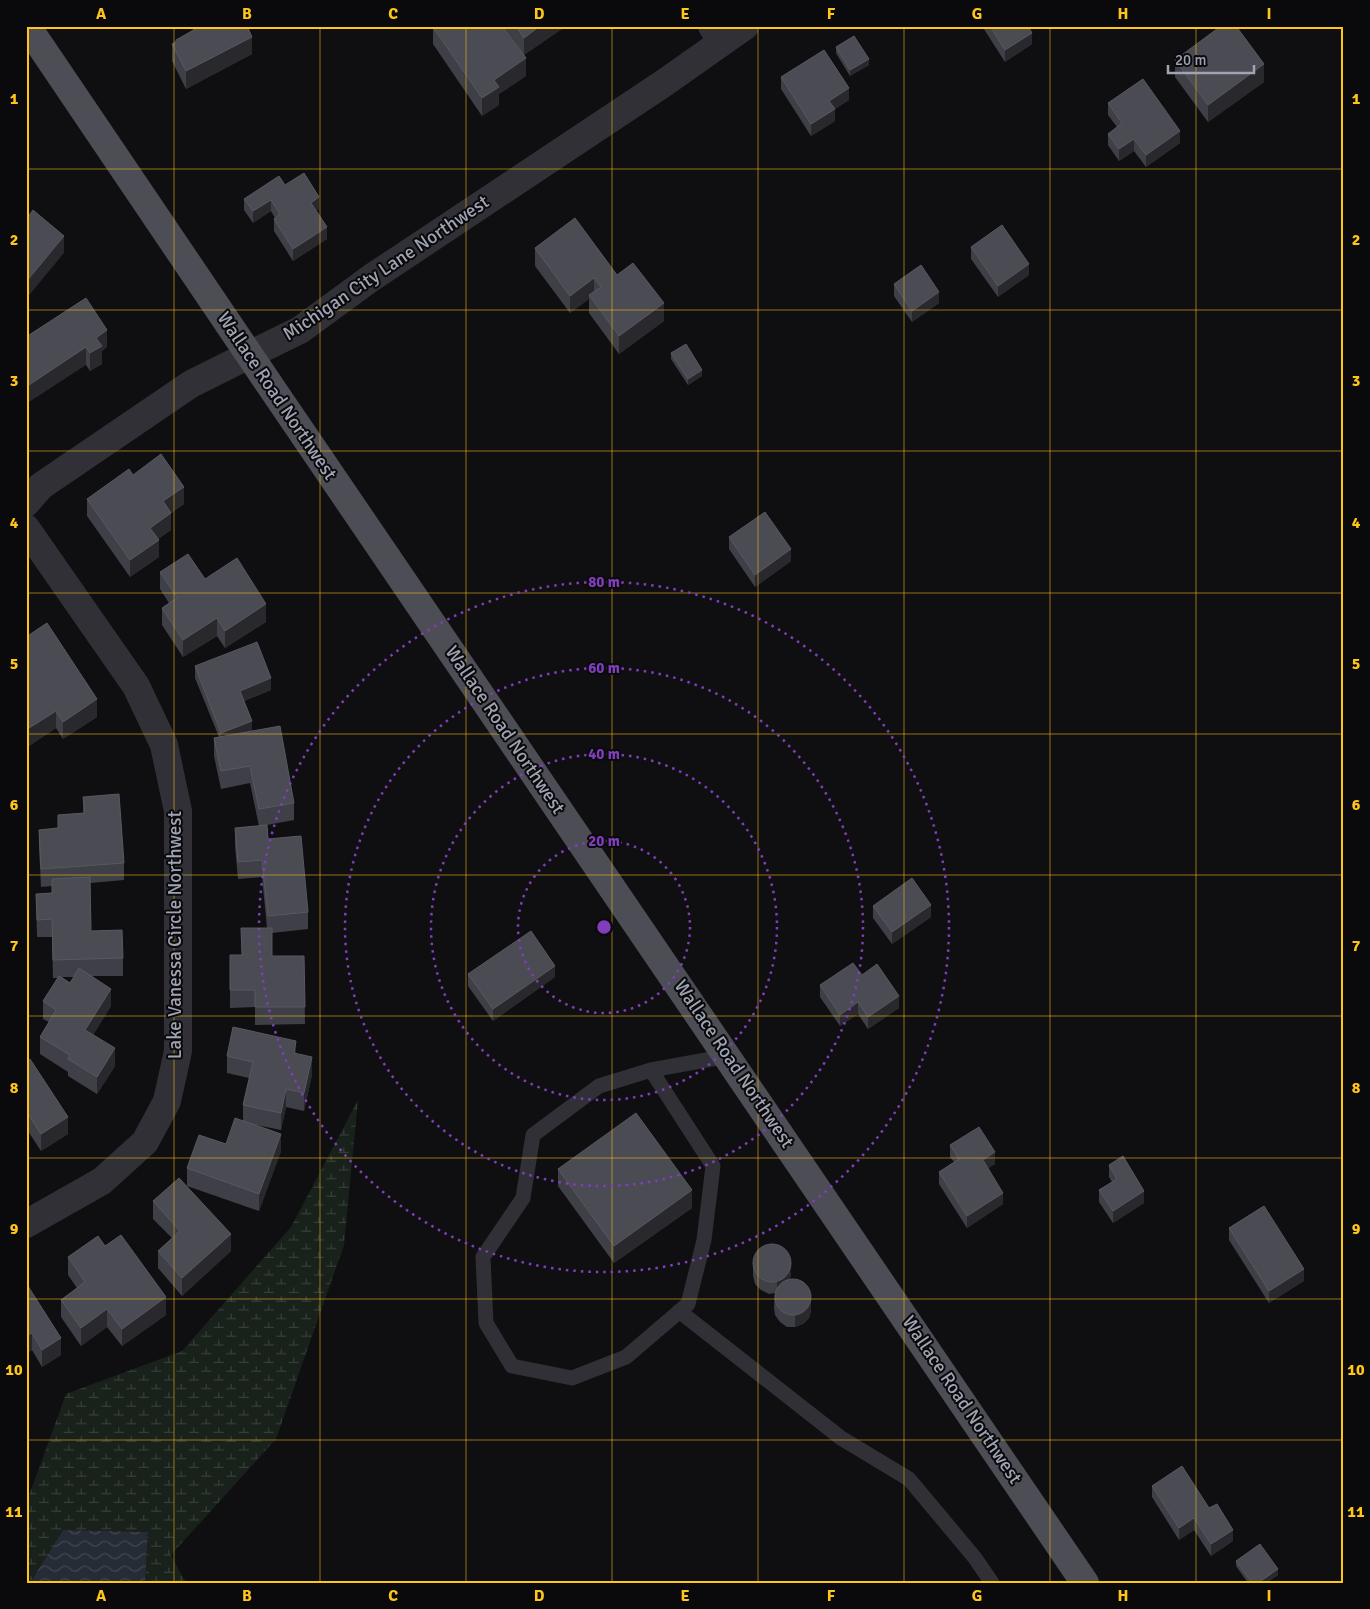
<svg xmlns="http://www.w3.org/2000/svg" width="1370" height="1609" viewBox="0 0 1370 1609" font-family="Signika,sans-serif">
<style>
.wetland{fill:url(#wetland-marsh)}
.water{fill:url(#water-waves)}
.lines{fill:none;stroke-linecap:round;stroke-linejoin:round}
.service{stroke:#303036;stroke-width:15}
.minor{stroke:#303036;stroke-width:28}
.tertiary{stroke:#303036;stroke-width:28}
.primary{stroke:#4c4d55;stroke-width:28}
.wall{fill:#3f4047;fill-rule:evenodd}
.shaded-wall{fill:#28282d}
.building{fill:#4a4b53;stroke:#575962}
.grid{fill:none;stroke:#ffc619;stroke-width:1;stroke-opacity:0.55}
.ring{fill:none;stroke:#803ebd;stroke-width:2.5;stroke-dasharray:2.5 5}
.labels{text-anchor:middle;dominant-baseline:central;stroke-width:4;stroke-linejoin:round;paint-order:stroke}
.street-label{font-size:19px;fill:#9fa3b3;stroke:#0a0a0c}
.centre{fill:#803ebd;stroke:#0a0a0c;stroke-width:2.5}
.ring-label{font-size:15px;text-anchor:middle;font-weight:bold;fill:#803ebd;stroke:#0a0a0c;stroke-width:4;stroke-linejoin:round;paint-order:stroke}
.neatline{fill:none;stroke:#ffc619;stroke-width:2}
.grid-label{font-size:16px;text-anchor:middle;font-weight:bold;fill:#ffc619}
</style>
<defs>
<pattern id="wetland-marsh" width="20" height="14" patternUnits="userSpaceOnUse" patternTransform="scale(1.25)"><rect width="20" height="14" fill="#19211b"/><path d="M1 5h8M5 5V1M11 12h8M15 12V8" fill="none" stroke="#373e3a"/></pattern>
<pattern id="water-waves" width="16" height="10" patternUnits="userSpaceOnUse" patternTransform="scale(1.25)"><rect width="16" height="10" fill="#252c35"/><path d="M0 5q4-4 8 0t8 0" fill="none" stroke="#414750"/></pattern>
</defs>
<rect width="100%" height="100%" fill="#0f0f11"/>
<!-- wetland -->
<path class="wetland" d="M358 1100 344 1245 276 1439 171 1555 186 1583H145L148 1532 63 1530 30 1583H26V1504L66 1394 182 1351 291 1227Z"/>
<!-- water -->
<path class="water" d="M63 1530 148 1532 145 1583H30Z"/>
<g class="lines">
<!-- service -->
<path class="service" d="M651 1070 713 1166 704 1240 688 1304 626 1357 572 1378 512 1366 486 1323 483 1257 523 1198 533 1135 599 1086 651 1070 728 1056
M679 1311 841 1438 909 1479 975 1558 992 1583"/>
<!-- minor -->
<path class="minor" d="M712 26 722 42
M26 503 41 486 191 384 249 355
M26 528 136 686 164 745 178 811V1051L167 1101 145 1142 102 1181 26 1224"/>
<!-- tertiary -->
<path class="tertiary" d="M249 355 300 330 371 278 664 83 745 26"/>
<!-- primary -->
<path class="primary" d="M27 26C377 547 735 1063 1085 1583"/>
</g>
<!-- wall -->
<path class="wall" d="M192 26H247L252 54 186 89 172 61V44L193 30Z
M504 26H566L524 55Z
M982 26H1028L1032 44 1005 62Z
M433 27 526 76 499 94V105L482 116 433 44Z
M836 47 869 65 850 76 836 53Z
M1175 60 1264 82 1208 122 1175 77Z
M781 77 849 100 835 109V121L811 136 781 89Z
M1108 103 1180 143 1146 167 1134 151 1119 161 1108 145V134L1117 127 1108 115Z
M285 185 319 209 316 211 327 239 293 261 274 231V219L275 218 271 211 253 223 244 210V199Z
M971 247 1029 275 998 297 971 259Z
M535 248 617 275 664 321 619 354 589 313V299L570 313 535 266Z
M894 284 939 303 912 322 894 296Z
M26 337 107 347 102 351V364L90 371 86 365Z
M671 353 702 376 688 385 671 359Z
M133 475 184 504 171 513V530L158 539 159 557 130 577 87 516V499Z
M729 537 791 561 755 587 729 549Z
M160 572 205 579 266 622 225 648 217 636 183 657 162 625V608L169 603 160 589Z
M26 637 97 717 63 739 56 728 26 748Z
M195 666 271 690 244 701 252 731 294 803V820L267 825 268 839 308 912V929L272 933V956H304L305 1024 255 1025V1007L230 1008V955H241L267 928 262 877 238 879 235 846V828L259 826 250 783 221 789 214 756V738L219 737 195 678Z
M83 797 124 863V880L90 883 91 931 123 958V976H92L111 1006 93 1035 115 1066 97 1094 68 1076V1072L40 1054V1037L49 1022 43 1019V1001L58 978H53L52 937H37L36 894 52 893V886L41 887 39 847V830L58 828V815L83 813ZM62 977H74L70 983Z
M873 906 931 917 892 944 873 918Z
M468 974 555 977 493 1021 468 986Z
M862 975 899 1008 868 1029 858 1014 840 1026 820 997V985Z
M296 1054 312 1075 304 1111 286 1107 281 1130 256 1125 281 1151 259 1211 187 1186V1168L226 1144 243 1120V1105L249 1078 227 1073V1056Z
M26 1062 68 1134 41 1151 26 1128Z
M950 1145 995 1164 988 1168 1003 1204 967 1228 939 1184V1172L954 1162 950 1157Z
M1109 1165 1144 1203 1113 1223 1099 1202V1190L1112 1182 1109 1177Z
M558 1169 692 1208 614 1263 558 1186Z
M153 1201 231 1251 182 1296 158 1268V1251L172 1238 153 1219Z
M1229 1228 1304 1281 1269 1303 1229 1240Z
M105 1246 166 1315 122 1346 107 1327 81 1346 61 1317V1300L77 1288 68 1275V1257Z
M753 1265 791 1273 790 1279 811 1311 809 1318 803 1324 795 1327H787L780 1322 775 1315 774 1307 775 1293 769 1294 761 1290 755 1284 753 1276Z
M26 1283 61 1355 42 1367 32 1350 26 1354Z
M1152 1486 1209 1508 1233 1541 1211 1556 1194 1530 1179 1540 1152 1497Z
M1236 1561 1278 1575 1266 1583H1248L1236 1566Z"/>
<!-- shaded-wall -->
<path class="shaded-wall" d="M540 26H566L524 55V38Z
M1032 33V44L1005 62V50Z
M252 37V54L186 89V71Z
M526 58V76L499 94V105L482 116V98L494 80Z
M869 59V65L850 76V70Z
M1264 64V82L1208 122V105Z
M849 88V100L829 113V101Z
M835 109V121L811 136V124Z
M1180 131V143L1146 167V155Z
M1134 139V151L1119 161V149Z
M319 197V209L311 214V203Z
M271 200V211L253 223V211Z
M327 227V239L293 261V249Z
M64 236V253L26 299V282Z
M1029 264V275L998 297V286Z
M594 278V295H589V299L570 313V296Z
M939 292V303L912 322V311Z
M664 303V321L619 354V336Z
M107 330V347L102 351V364L90 371V353L96 338Z
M86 347V365L26 404V387Z
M702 370V376L688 385V379Z
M184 487V504L163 519V501Z
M171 513V530L150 545V528Z
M159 540V557L130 577V560Z
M791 549V561L755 587V575Z
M266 604V622L225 648V631Z
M217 618V636L183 657V640Z
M271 678V690L240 702V691Z
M97 699V717L63 739V722Z
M56 711V728L26 748V730Z
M252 721V732L221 744V733Z
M931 905V917L892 944V932Z
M555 966V977L493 1021V1009Z
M111 989V1006L85 1048V1030Z
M899 996V1008L868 1029V1017Z
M858 1002V1014L840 1026V1015Z
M296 1041V1059L294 1053Z
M115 1048V1066L97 1094V1077Z
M312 1057V1075L304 1111V1093Z
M286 1089V1107L281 1130V1113Z
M68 1117V1134L41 1151V1134Z
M281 1134V1151L259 1211V1194Z
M995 1152V1164L983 1172V1160Z
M692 1190V1208L614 1263V1246Z
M1144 1191V1203L1113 1223V1211Z
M1003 1193V1204L967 1228V1216Z
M231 1234V1251L182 1296V1278Z
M791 1262 790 1282 777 1293V1281Z
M1304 1269V1281L1269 1303V1291Z
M166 1297V1315L122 1346V1329Z
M811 1299V1311L809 1318 803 1324 795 1327V1316Z
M107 1309V1327L81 1346V1328Z
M32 1333V1350L26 1354V1336Z
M61 1338V1355L42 1367V1350Z
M1194 1518V1530L1179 1540V1528Z
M1233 1530V1541L1211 1556V1544Z
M1278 1569V1575L1266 1583H1258Z"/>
<!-- building -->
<path class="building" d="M199 26H247L252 37 186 71 172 44 176 42V40L199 27Z
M434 26H503L526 58 494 80 499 87 482 98 433 27Z
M516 26H540L524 38Z
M990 26H1028L1032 33 1005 50Z
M1221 26H1236L1264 64 1208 105 1175 60Z
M854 36 869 59 850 70 836 47Z
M824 50 849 88 829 101 835 109 811 124 781 77Z
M1143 79 1180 131 1146 155 1134 139 1119 149 1108 134 1122 123 1108 103Z
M304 173 319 197 311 203 327 227 293 249 274 219 280 214 271 200 253 211 244 199 279 176 285 185Z
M33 210 64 236 26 282V219Z
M575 218 617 275 633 263 664 303 619 336 589 295 601 287 594 278 570 296 535 248Z
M1002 225 1029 264 998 286 971 247Z
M921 265 939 292 912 311 894 284Z
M86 298 107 330 96 338 102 346 90 353 86 347 26 387V337Z
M686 344 702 370 688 379 671 353Z
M161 454 184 487 163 501 171 513 150 528 159 540 130 560 87 499 129 469 133 475Z
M765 512 791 549 755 575 729 537Z
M188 554 205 579 237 558 266 604 225 631 217 618 183 640 162 608 177 598 160 572Z
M47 623 97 699 63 722 56 711 26 730V670L29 668 26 663V637Z
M257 642 271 678 240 691 252 721 221 733 195 666Z
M280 726 294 803 259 809 250 766 221 771 214 738Z
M119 794 124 863 41 869 39 830 58 828V815L85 813 83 797Z
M267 825 268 839 301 836 308 912 268 916 262 860 238 862 235 828Z
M90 877 91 931 122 930 123 958 53 960 52 919 37 920 36 894 52 893V879Z
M912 878 931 905 892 932 873 906Z
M241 928H272V956H304L305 1007H255V990H230V955H242Z
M531 931 555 966 493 1009 468 974Z
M853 963 862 975 877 964 899 996 868 1017 858 1002 840 1015 820 985Z
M79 968 111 989 85 1030 115 1048 97 1077 68 1059 70 1055 40 1037 56 1010 43 1001 59 976 70 983Z
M233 1027 296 1041 294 1053 312 1057 304 1093 286 1089 281 1113 243 1105 253 1062 227 1056Z
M30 1059 68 1117 41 1134 26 1111V1062Z
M636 1113 692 1190 614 1246 558 1169Z
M235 1118 281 1134 259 1194 187 1168 199 1135 226 1144Z
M979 1127 995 1152 983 1160 1003 1193 967 1216 939 1172 959 1159 950 1145Z
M1123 1156 1144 1191 1113 1211 1099 1190 1117 1179 1109 1165Z
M179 1178 231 1234 182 1278 158 1251 180 1231 153 1201Z
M1264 1206 1304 1269 1269 1291 1229 1228Z
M121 1235 166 1297 122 1329 107 1309 81 1328 61 1300 85 1282 68 1257 98 1236 105 1246Z
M753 1263a19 19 0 1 1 38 0a19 19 0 1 1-38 0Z
M775 1297a18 18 0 1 1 36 0a18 18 0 1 1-36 0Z
M26 1283 61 1338 42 1350 32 1333 26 1336Z
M1182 1466 1209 1508 1217 1504 1233 1530 1211 1544 1194 1518 1179 1528 1152 1486Z
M1260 1544 1278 1569 1258 1583H1252L1236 1561Z"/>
<!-- grid -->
<path class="grid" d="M174 26V1583M320 26V1583M466 26V1583M612 26V1583M758 26V1583M904 26V1583M1050 26V1583M1196 26V1583M26 169H1344M26 310H1344M26 451H1344M26 593H1344M26 734H1344M26 875H1344M26 1016H1344M26 1158H1344M26 1299H1344M26 1440H1344"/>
<!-- distance rings -->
<g class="ring">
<circle cx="604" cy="927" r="86"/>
<circle cx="604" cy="927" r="173"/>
<circle cx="604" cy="927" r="259"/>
<circle cx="604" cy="927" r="345"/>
</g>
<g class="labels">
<!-- street labels -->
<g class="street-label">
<text transform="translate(386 268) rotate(-34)">Michigan City Lane Northwest</text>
<text transform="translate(277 396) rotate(56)">Wallace Road Northwest</text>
<text transform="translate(505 730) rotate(56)">Wallace Road Northwest</text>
<text transform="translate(175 935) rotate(-90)">Lake Vanessa Circle Northwest</text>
<text transform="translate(734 1064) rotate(56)">Wallace Road Northwest</text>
<text transform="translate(962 1400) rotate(56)">Wallace Road Northwest</text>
</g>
</g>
<circle cx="604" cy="927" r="8" class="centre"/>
<g class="ring-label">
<text x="604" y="587">80 m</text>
<text x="604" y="673">60 m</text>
<text x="604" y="759">40 m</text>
<text x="604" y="846">20 m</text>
</g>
<!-- border -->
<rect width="1370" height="1609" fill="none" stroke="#0a0a0c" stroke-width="55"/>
<!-- scale -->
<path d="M1168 65v8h86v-8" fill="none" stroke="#9fa3b3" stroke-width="2.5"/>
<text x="1175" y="65" font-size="15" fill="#9fa3b3" stroke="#0a0a0c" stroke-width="4" paint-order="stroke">20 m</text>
<rect x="28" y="28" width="1314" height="1554" class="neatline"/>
<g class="grid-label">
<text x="101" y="19">A</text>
<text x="247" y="19">B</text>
<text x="393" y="19">C</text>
<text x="539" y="19">D</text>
<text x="685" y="19">E</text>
<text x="831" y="19">F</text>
<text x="977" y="19">G</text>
<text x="1123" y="19">H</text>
<text x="1269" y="19">I</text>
<text x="14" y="104">1</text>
<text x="1356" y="104">1</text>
<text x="14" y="245">2</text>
<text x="1356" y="245">2</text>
<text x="14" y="386">3</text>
<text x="1356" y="386">3</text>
<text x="14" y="528">4</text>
<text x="1356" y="528">4</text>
<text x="14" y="669">5</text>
<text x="1356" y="669">5</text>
<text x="14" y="810">6</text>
<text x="1356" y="810">6</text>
<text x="14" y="951">7</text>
<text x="1356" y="951">7</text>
<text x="14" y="1093">8</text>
<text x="1356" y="1093">8</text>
<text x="14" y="1234">9</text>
<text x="1356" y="1234">9</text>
<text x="14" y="1375">10</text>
<text x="1356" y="1375">10</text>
<text x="14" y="1517">11</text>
<text x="1356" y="1517">11</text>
<text x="101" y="1601">A</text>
<text x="247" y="1601">B</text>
<text x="393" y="1601">C</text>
<text x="539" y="1601">D</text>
<text x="685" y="1601">E</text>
<text x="831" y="1601">F</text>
<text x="977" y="1601">G</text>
<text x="1123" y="1601">H</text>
<text x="1269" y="1601">I</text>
</g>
</svg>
